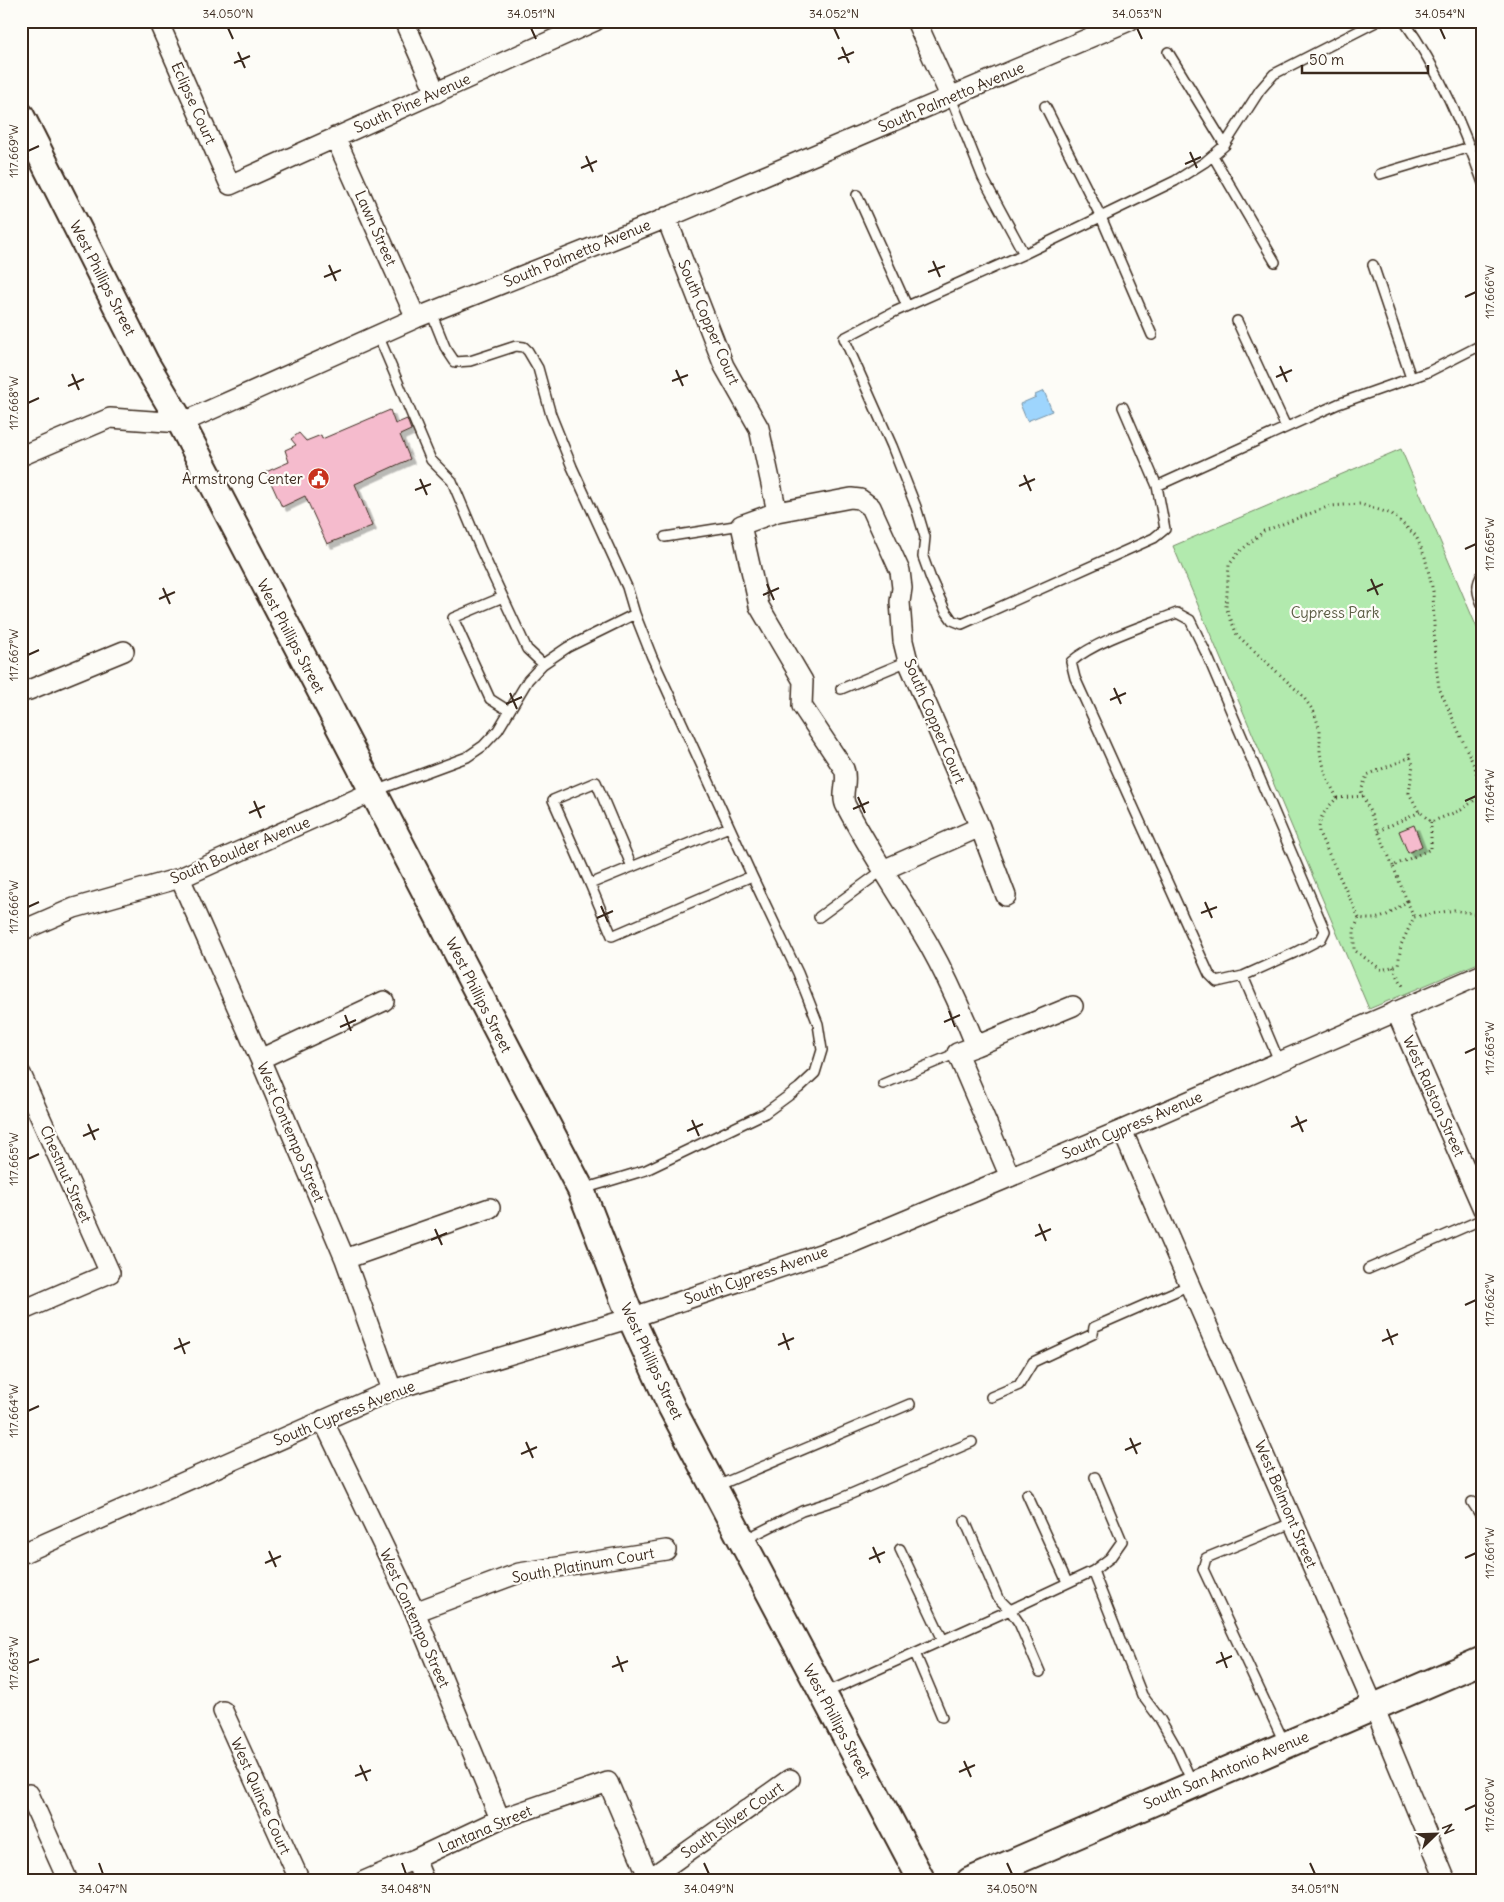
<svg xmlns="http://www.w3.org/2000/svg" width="1504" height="1902" viewBox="0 0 1504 1902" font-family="Delius,sans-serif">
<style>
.green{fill:#b2eaae;stroke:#768a66}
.water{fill:#9ed5fd;stroke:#7691a4}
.building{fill:#f5bbcd;stroke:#3b2a1e;filter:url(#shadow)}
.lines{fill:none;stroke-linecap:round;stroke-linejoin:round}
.lane-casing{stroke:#3b2a1e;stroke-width:12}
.street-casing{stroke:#3b2a1e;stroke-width:22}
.secondary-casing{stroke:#3b2a1e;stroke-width:30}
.path{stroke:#3b2a1e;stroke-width:3;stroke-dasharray:1 4;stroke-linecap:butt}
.lane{stroke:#fdfcf7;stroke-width:9}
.street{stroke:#fdfcf7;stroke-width:19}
.secondary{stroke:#fdfcf7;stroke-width:26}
.ticks{fill:none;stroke:#3b2a1e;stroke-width:2}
.labels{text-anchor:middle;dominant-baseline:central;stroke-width:4.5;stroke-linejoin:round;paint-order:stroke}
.street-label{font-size:15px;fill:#3b2a1e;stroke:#fdfcf7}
.poi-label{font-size:15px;fill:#3b2a1e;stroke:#fdfcf7;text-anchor:end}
.park-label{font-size:15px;fill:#595a42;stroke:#fdfcf7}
.neatline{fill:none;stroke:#3b2a1e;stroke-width:2}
.ticks-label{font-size:12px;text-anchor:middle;fill:#3b2a1e}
</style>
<defs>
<filter id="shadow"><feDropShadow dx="4.5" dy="4.5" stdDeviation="0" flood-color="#0004"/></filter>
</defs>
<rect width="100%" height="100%" fill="#fdfcf7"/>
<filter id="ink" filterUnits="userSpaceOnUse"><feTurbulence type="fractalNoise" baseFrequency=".02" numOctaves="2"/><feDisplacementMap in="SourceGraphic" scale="10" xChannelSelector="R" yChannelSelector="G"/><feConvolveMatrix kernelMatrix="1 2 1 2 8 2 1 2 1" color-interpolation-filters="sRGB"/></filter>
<g filter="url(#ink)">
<!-- green -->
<path class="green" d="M1401 449 1483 642V961L1369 1009 1173 546Z"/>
<!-- water -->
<path class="water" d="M1044 391 1052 411 1027 421 1020 404 1036 397 1035 395Z"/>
<!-- building -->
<path class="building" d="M390 410 395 424 407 419 411 430 400 435 410 459 355 484 372 526 327 544 305 496 282 507 266 472 289 462 285 450 296 445 291 439 299 433 306 441 321 435 322 439Z
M1414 825 1422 846 1408 853 1399 831Z"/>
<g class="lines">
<defs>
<path id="lane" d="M1378 21 1274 74 1260 90 1224 146 1205 162 1175 181 1024 254 894 312 844 338 892 446 916 507 925 537 923 557 931 579 945 610 952 620 962 624 1154 538 1165 529 1157 486 1338 404 1428 372 1483 344
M1404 21C1439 70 1463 127 1483 183
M1168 52 1225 145
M951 98 983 178 1024 254
M1045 106 1101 217 1152 335
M1213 156 1275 262
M1380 174 1470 147
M857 195 907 306
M1373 265 1411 378
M431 312 445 347 455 362 470 361 516 346 524 347 528 351 538 368 551 415 572 467 627 587 635 614 652 657 752 876 798 973 818 1024 822 1050 815 1073 799 1088 765 1113 646 1170 583 1189
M1237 321 1286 427
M378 335 431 460 452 481 481 550 527 649 543 664
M1123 407 1157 486
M665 537 741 525
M1483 573C1475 585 1477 594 1483 606
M503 597 453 618 490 699 509 711
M1177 613 1190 620 1207 655 1325 931 1321 939 1294 953 1243 976 1217 982 1209 974 1075 678 1071 662C1095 641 1146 625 1177 613Z
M841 689 908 661
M375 791 467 757 483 746 498 730 528 680 543 664 568 647 635 614
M729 827 590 884 612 936 752 876
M590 884 553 800 596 782 632 867
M819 917 883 870
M1243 976 1279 1061
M883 1084 957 1053
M1368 1269 1483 1219
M991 1397 1019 1385 1033 1362 1093 1334 1094 1327 1190 1285
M717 1486 910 1404
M1027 1494 1067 1582
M1472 1502 1483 1519
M965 1521 998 1598 1010 1610 1019 1623 1040 1672
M744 1540 802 1511 837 1500 972 1442
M900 1549 943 1640
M1093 1571 1142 1695 1160 1719 1176 1747 1192 1782
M915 1653 942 1717
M825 1693 1010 1610 1093 1571 1110 1558 1122 1541 1095 1477
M1284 1742 1203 1569 1206 1558 1294 1522"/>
<path id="street" d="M158 21 230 185 595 21
M404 21 436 93
M916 21 951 98
M335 137 416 318
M666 217 724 366 759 428 777 512 851 498 860 499 871 507 900 571 902 588 900 602 903 641 908 661 980 827
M21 456 110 418 181 423 416 318 659 221 1129 21
M777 512 741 525 759 606 803 681 802 706 844 769C849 781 840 795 846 806 871 854 902 898 929 945 947 977 962 1011 976 1046L1073 1006
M21 692 29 690 124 651
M883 870 980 827 1006 896
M180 878 260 1059 345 1259 392 1390
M21 931 74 908 180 878 372 792
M1396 1011 1483 1209
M976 1046 957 1053 1010 1177
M260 1059 384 1001
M21 1074 110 1273 21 1311
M1122 1130 1374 1707 1446 1881
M345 1259 490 1208
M323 1420 415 1612 500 1819
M21 1554 392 1390 631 1318 847 1245 1122 1130 1483 974
M415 1612 519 1573 666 1550
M223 1711 300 1881
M29 1794 68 1881
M415 1859 424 1881
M649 1879 790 1779
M364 1881 415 1859 500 1819 608 1782 650 1881"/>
<path id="secondary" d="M21 116 146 364 181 423 581 1190 631 1318 672 1408 922 1881
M970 1881 1483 1660"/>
</defs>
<!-- lane casing -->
<use href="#lane" class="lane-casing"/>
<!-- street casing -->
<use href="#street" class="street-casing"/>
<!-- secondary casing -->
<use href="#secondary" class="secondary-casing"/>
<!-- path -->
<path class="path" d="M1409 753 1413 765 1409 793 1418 810 1431 822 1461 810 1479 797
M1337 798 1363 796
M1431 822V849L1393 866 1407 901C1390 914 1381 922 1359 918L1354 930V950L1382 970 1398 965 1401 945 1414 917 1454 910 1483 915
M1378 831 1420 812
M1393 866 1361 791 1367 775 1411 757
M1407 901 1414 917
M1359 918 1319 833C1318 817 1326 809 1337 798L1327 778 1320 753V730L1314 712 1302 695 1237 635 1226 607 1229 565 1239 552 1264 531 1330 506 1360 504 1392 514 1416 536 1425 557 1433 591 1435 657 1439 688 1476 770 1479 797 1483 799
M1393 967 1403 986"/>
<!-- lane -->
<use href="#lane" class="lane"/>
<!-- street -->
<use href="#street" class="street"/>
<!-- secondary -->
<use href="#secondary" class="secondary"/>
</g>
</g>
<!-- ticks -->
<path class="ticks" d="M228 28 233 39M531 28 536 39M834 28 839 39M1137 28 1142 39M1440 28 1445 39M842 47 849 63M238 52 245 68M838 59 854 52M234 63 250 56M28 151 39 146M1190 152 1197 168M586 156 593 172M1185 164 1201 157M581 168 597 161M933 261 940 277M329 265 336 281M928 272 945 266M324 277 341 270M1465 297 1476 292M1280 366 1287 382M676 370 683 386M72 374 79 390M1276 377 1292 370M672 381 688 375M68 386 84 379M28 403 39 398M1024 475 1031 491M420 479 427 495M1019 486 1035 479M415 490 431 484M1465 549 1476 544M1371 579 1378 595M767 584 774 600M163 588 170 604M1367 591 1383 584M763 595 779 588M159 599 175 592M28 655 39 650M1114 688 1121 704M510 693 517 709M1110 700 1126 693M506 704 522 697M858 797 865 813M254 801 261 818M1465 801 1476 796M853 809 869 802M249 813 265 806M1205 902 1212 918M601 906 608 922M28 907 39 902M1201 913 1217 907M597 918 613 911M949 1011 955 1027M345 1015 351 1031M944 1022 960 1015M340 1027 356 1020M1465 1053 1476 1048M1296 1116 1303 1132M692 1120 699 1136M88 1124 95 1140M1291 1127 1307 1120M687 1131 703 1124M83 1136 99 1129M28 1159 39 1154M1039 1224 1046 1241M435 1229 442 1245M1035 1236 1051 1229M431 1240 447 1233M1465 1305 1476 1300M1387 1329 1393 1345M783 1333 789 1350M179 1338 185 1354M1382 1341 1398 1334M778 1345 794 1338M174 1349 190 1342M28 1411 39 1406M1130 1438 1137 1454M526 1442 533 1458M1125 1450 1141 1443M521 1454 537 1447M873 1547 880 1563M269 1551 276 1567M1465 1558 1476 1553M869 1559 885 1552M265 1563 281 1556M1221 1652 1227 1668M617 1656 623 1672M28 1663 39 1659M1216 1663 1232 1656M612 1667 628 1661M964 1761 971 1777M360 1765 367 1781M959 1772 975 1765M355 1776 371 1770M1465 1810 1476 1805M99 1863 103 1874M402 1863 406 1874M704 1863 709 1874M1007 1863 1012 1874M1310 1863 1315 1874"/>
<!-- icons -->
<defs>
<symbol id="civic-disc" viewBox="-11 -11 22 22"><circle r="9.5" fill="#c8321e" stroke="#fdfcf7"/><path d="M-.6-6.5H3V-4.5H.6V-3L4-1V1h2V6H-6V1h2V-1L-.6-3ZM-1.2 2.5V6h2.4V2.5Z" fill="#fff"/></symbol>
</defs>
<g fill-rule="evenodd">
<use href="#civic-disc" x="306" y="466" width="25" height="25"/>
</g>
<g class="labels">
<!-- street labels -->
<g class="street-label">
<text transform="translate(951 97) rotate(-23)">South Palmetto Avenue</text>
<text transform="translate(194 103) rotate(66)">Eclipse Court</text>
<text transform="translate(412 103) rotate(-24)">South Pine Avenue</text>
<text transform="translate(376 228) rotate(66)">Lawn Street</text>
<text transform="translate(577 253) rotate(-22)">South Palmetto Avenue</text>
<text transform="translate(103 278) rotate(63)">West Phillips Street</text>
<text transform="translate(709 322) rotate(67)">South Copper Court</text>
<text transform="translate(291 636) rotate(62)">West Phillips Street</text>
<text transform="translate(935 721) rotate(67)">South Copper Court</text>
<text transform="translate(240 850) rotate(-23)">South Boulder Avenue</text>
<text transform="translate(479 995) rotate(63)">West Phillips Street</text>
<text transform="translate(1434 1096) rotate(66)">West Ralston Street</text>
<text transform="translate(1132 1125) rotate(-23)">South Cypress Avenue</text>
<text transform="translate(291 1132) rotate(67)">West Contempo Street</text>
<text transform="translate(66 1174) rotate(66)">Chestnut Street</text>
<text transform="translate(756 1275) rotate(-19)">South Cypress Avenue</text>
<text transform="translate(652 1361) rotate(65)">West Phillips Street</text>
<text transform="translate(344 1413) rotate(-22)">South Cypress Avenue</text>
<text transform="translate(1286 1504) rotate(67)">West Belmont Street</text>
<text transform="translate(583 1565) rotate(-10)">South Platinum Court</text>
<text transform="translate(415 1618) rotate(66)">West Contempo Street</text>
<text transform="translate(837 1721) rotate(62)">West Phillips Street</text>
<text transform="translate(1226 1770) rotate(-23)">South San Antonio Avenue</text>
<text transform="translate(261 1796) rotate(66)">West Quince Court</text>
<text transform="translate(732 1820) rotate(-35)">South Silver Court</text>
<text transform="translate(485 1829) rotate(-23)">Lantana Street</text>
</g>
<!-- poi labels -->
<g class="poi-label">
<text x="303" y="478">Armstrong Center</text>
</g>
<!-- park labels -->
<g class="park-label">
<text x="1335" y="612">Cypress Park</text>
</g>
</g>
<!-- margin -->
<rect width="1504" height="1902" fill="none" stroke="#fdfcf7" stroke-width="55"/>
<!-- north arrow -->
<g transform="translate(1436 1834) rotate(67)" stroke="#fdfcf7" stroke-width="4" paint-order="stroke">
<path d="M0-4L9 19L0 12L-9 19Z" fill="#3b2a1e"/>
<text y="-8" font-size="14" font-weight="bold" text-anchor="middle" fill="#3b2a1e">N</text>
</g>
<!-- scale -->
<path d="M1302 65v8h126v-8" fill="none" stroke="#3b2a1e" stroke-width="2.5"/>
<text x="1309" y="65" font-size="15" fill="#3b2a1e" stroke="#fdfcf7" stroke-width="4" paint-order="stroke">50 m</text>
<rect x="28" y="28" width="1448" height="1846" class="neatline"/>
<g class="ticks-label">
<text x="228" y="18">34.050°N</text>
<text x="531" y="18">34.051°N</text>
<text x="834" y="18">34.052°N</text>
<text x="1137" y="18">34.053°N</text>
<text x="1440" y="18">34.054°N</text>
<text transform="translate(14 151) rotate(-90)" y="4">117.669°W</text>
<text transform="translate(1490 292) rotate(-90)" y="4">117.666°W</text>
<text transform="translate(14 403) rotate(-90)" y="4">117.668°W</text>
<text transform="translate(1490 544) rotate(-90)" y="4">117.665°W</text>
<text transform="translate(14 655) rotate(-90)" y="4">117.667°W</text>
<text transform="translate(1490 796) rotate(-90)" y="4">117.664°W</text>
<text transform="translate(14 907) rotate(-90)" y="4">117.666°W</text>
<text transform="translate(1490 1048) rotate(-90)" y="4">117.663°W</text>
<text transform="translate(14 1159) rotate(-90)" y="4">117.665°W</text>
<text transform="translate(1490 1300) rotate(-90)" y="4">117.662°W</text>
<text transform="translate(14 1411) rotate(-90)" y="4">117.664°W</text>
<text transform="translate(1490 1553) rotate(-90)" y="4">117.661°W</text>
<text transform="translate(14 1663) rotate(-90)" y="4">117.663°W</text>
<text transform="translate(1490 1805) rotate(-90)" y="4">117.660°W</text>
<text x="103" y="1893">34.047°N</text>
<text x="406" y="1893">34.048°N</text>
<text x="709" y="1893">34.049°N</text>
<text x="1012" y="1893">34.050°N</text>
<text x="1315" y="1893">34.051°N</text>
</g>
</svg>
